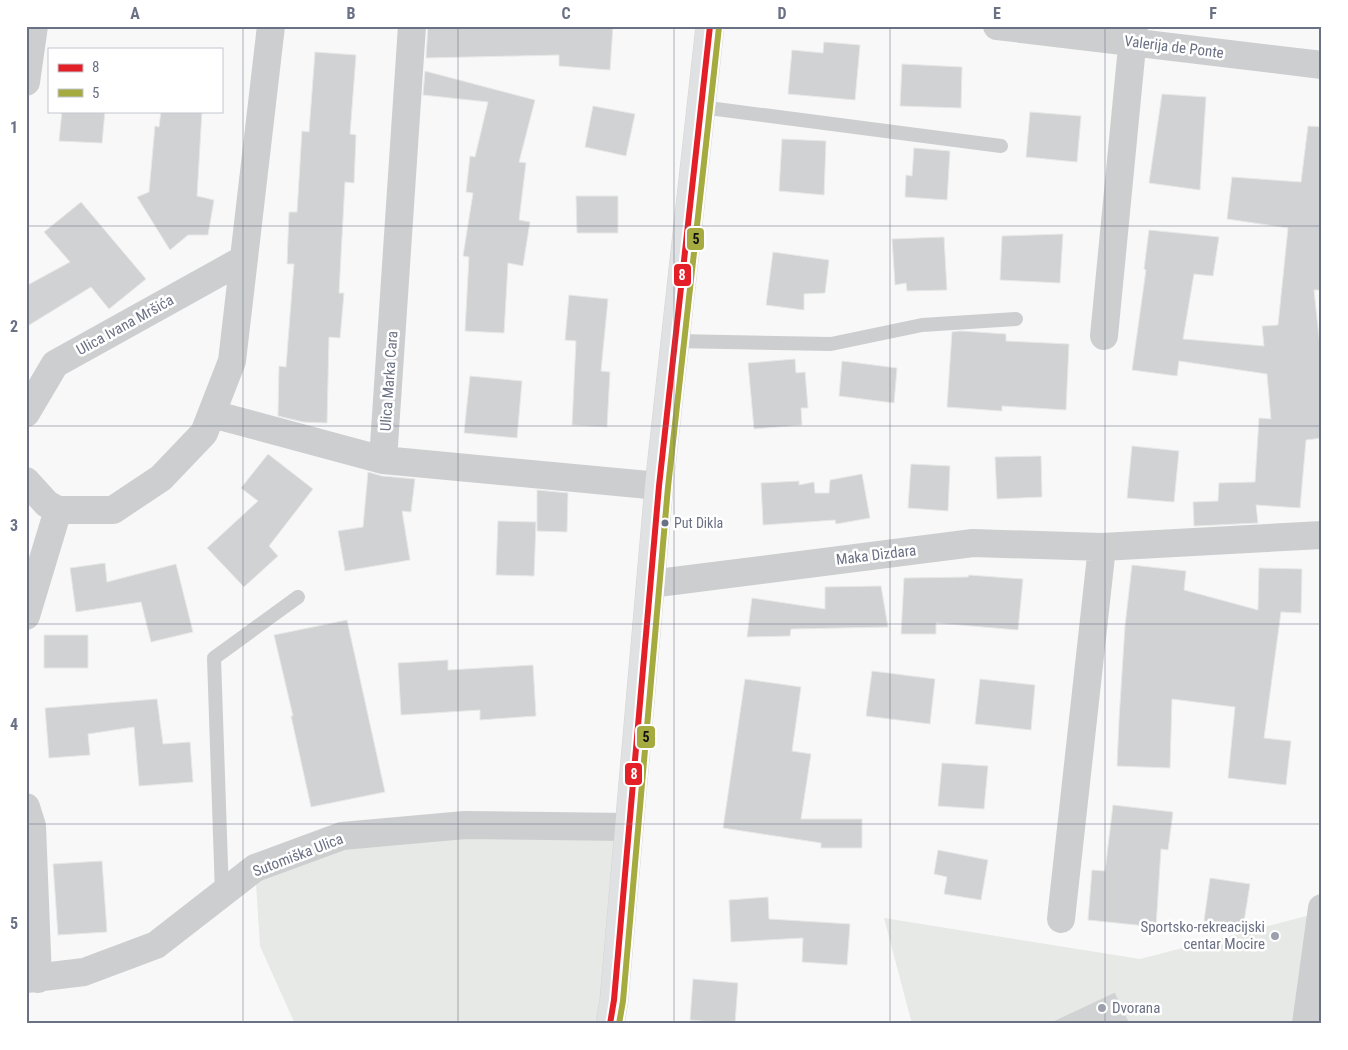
<svg xmlns="http://www.w3.org/2000/svg" width="1348" height="1050" viewBox="0 0 1348 1050" font-family="'Roboto Condensed',sans-serif">
<style>
.green{fill:#e6e9e5}
.building{fill:#d1d2d3;stroke:#e8e8e8}
.lines{fill:none;stroke-linecap:round;stroke-linejoin:round}
.secondary-casing{stroke:#d5d5d6;stroke-width:29}
.lane{stroke:#cdcecf;stroke-width:14}
.street{stroke:#cdcecf;stroke-width:28}
.secondary{stroke:#e0e1e2;stroke-width:28}
.bus-1-casing{stroke:#fff;stroke-width:10}
.bus-2-casing{stroke:#fff;stroke-width:10}
.bus-1{stroke:#e32028;stroke-width:6}
.bus-2{stroke:#a6ab40;stroke-width:6}
.grid{fill:none;stroke:#6b7184;stroke-width:1;stroke-opacity:0.55}
.bus-dot{fill:#6b7184;stroke:#fff;stroke-width:2}
.poi-dot{fill:#9ca0ad;stroke:#fff;stroke-width:2}
.labels{text-anchor:middle;dominant-baseline:central;stroke-width:5;stroke-linejoin:round;paint-order:stroke}
.bus-label{font-size:14px;fill:#6b7184;stroke:#fff;text-anchor:start}
.street-label{font-size:15px;fill:#6b7184;stroke:#fff}
.poi-label{font-size:15px;fill:#6b7184;stroke:#fff;text-anchor:end}
.line-badge{stroke:#fff;stroke-width:2}
.badge-label{font-size:14px;text-anchor:middle;font-weight:bold;fill:#fff}
.pale-badge-label{font-size:14px;text-anchor:middle;font-weight:bold;fill:#111}
.neatline{fill:none;stroke:#6b7184;stroke-width:2}
.grid-label{font-size:16px;text-anchor:middle;font-weight:bold;fill:#6b7184}
</style>
<rect width="100%" height="100%" fill="#f8f8f8"/>
<!-- green -->
<path class="green" d="M629 827 610 1024H295L260 946 255 868 342 836Z
M1322 893V1024H912L884 918 1140 959 1318 913Z"/>
<!-- building -->
<path class="building" d="M428 26H613L610 70 559 66V55L426 58Z
M824 42 860 45 855 100 788 94 792 50 823 53Z
M315 52 356 55 350 134 356 135 354 183 345 182 339 293H344L340 338 329 337 327 423 303 422 278 416 279 366 286 367 294 264H287L289 212H297L302 131 309 132Z
M902 64 962 67 961 108 900 106Z
M425 71 535 100 519 162 526 163 519 220 530 222 523 266 508 263 504 333 465 331 469 257 463 256 473 193 466 192 470 156 475 157 488 102 423 95Z
M1162 94 1206 97 1200 190 1149 183Z
M593 106 635 114 626 156 585 147Z
M62 111H105L102 143 59 141Z
M161 111H202L197 196 214 200 208 235H188L170 250 137 197 149 192 155 126 159 127Z
M1030 112 1081 116 1077 162 1026 157Z
M1308 126 1322 127V290H1314L1322 366V438L1306 440 1300 508 1256 505 1258 523 1194 526 1193 502 1218 501 1219 483 1255 482 1259 418 1271 419 1267 374 1179 361 1177 376 1132 370 1146 270 1144 269 1149 230 1219 237 1213 276 1194 274 1183 339 1264 346 1262 326 1278 325 1288 228 1227 219 1232 177 1301 182Z
M782 139 826 141 824 195 779 191Z
M914 148 950 151 947 200 905 197 906 175 912 176Z
M576 196H618V233H577Z
M81 202 146 279 109 309 91 287 26 327V286L70 262 44 232Z
M1063 234 1060 283 1000 280 1002 236Z
M944 237 947 290 907 291 906 283 895 285 892 239Z
M773 252 829 260 825 293 804 294V310L766 305Z
M569 295 608 299 601 371 610 372 607 427 572 425 576 341 565 340Z
M960 331 1006 334V341L1069 344 1066 410 1002 406V411L947 407 952 332Z
M795 359 796 373 805 372 808 408H801L802 425 754 429 748 363Z
M842 361 897 368 894 403 839 396Z
M470 376 522 381 517 438 464 433Z
M1132 446 1179 451 1174 502 1127 498Z
M268 454 313 489 269 546 278 556 244 587 207 548 258 501 241 488Z
M1041 456 1042 497 997 499 995 457Z
M911 464 950 466 948 511 908 508Z
M368 472 382 476 415 479 411 512 402 511 410 560 345 571 338 531 363 527Z
M862 474 870 518 836 524 835 520 763 525 761 483 799 481V485L814 482 815 493H829L830 480Z
M537 490 568 493 567 532 537 531Z
M498 521 536 522 534 576 496 575Z
M105 563 107 582 176 564 193 632 151 642 141 602 76 612 70 568Z
M1132 565 1186 571 1184 590 1258 610 1259 568 1302 569 1301 613 1281 612 1264 738 1291 741 1286 785 1228 778 1235 707 1172 699 1170 768 1117 766 1119 720 1125 626Z
M969 575 1023 579 1018 630 936 623V634H901L904 578 968 577Z
M881 586 888 627 791 629 790 636 747 637 752 598 825 609V587Z
M347 620 385 792 311 807 291 716H293L274 635Z
M44 635H88V668H44Z
M448 660V670L533 665 536 716 480 720V710L401 715 398 663Z
M872 671 935 679 930 724 866 716Z
M745 679 801 687 792 751 811 754 801 819H862V848H821V843L723 828Z
M980 679 1035 685 1031 730 975 724Z
M157 699 163 744 190 742 193 782 139 786 134 727 88 734 90 755 49 758 45 708Z
M942 763 988 766 984 809 938 806Z
M1113 805 1173 812 1168 850 1161 849 1156 927 1088 920 1092 870 1105 871Z
M938 850 988 860 981 900 944 894 947 877 934 874Z
M102 861 107 932 58 935 53 864Z
M1210 878 1250 884 1243 928 1204 921Z
M768 897 769 919 850 924 847 965 802 962 803 938 731 942 729 900Z
M693 979 738 983 735 1024 690 1020Z
M1115 992 1130 1024H1047Z"/>
<g class="lines">
<defs>
<path id="secondary" d="M610 1024 614 1000 659 486 710 26"/>
</defs>
<!-- secondary casing -->
<use href="#secondary" class="secondary-casing"/>
<!-- lane -->
<path class="lane" d="M701 107 1001 146
M675 341 831 344 922 325 1016 319
M222 894 214 658 298 597"/>
<!-- street -->
<path class="street" d="M412 26 383 460 659 486
M997 26 1322 65
M26 82 34 26
M1104 336 1134 26
M26 413 55 364 244 259
M212 414 383 460
M26 481 47 504 58 510H113L161 478 204 433 232 361 271 26
M650 584 973 543 1102 547 1322 535
M26 616 58 510
M26 807 32 826 38 979
M1061 919 1102 547
M26 979 84 972 156 945 255 868 342 836 465 825 629 827
M1306 1024 1322 908"/>
<!-- secondary -->
<use href="#secondary" class="secondary"/>
<defs>
<path id="bus-1" d="M610 1024 614 1000 659 486 710 26"/>
<path id="bus-2" d="M619 1024 623 1001 668 487 719 27"/>
</defs>
<!-- bus-1 casing -->
<use href="#bus-1" class="bus-1-casing"/>
<!-- bus-2 casing -->
<use href="#bus-2" class="bus-2-casing"/>
<!-- bus-1 -->
<use href="#bus-1" class="bus-1"/>
<!-- bus-2 -->
<use href="#bus-2" class="bus-2"/>
</g>
<!-- grid -->
<path class="grid" d="M243 26V1024M458 26V1024M674 26V1024M890 26V1024M1105 26V1024M26 226H1322M26 426H1322M26 624H1322M26 824H1322"/>
<!-- markers -->
<circle class="bus-dot" cx="665" cy="523" r="4.5"/>
<g class="poi-dot">
<circle cx="1275" cy="936" r="5"/>
<circle cx="1102" cy="1008" r="5"/>
</g>
<g class="labels">
<!-- bus labels -->
<g class="bus-label">
<text x="674" y="523">Put Dikla</text>
</g>
<!-- street labels -->
<g class="street-label">
<text transform="translate(1174 47) rotate(7)">Valerija de Ponte</text>
<text transform="translate(125 325) rotate(-29)">Ulica Ivana Mršića</text>
<text transform="translate(389 381) rotate(-86)">Ulica Marka Cara</text>
<text transform="translate(876 555) rotate(-7)">Maka Dizdara</text>
<text transform="translate(298 855) rotate(-21)">Sutomiška Ulica</text>
</g>
<!-- poi labels -->
<g class="poi-label">
<text x="1265" y="927">Sportsko-rekreacijski<tspan x="1265" dy="17">centar Mocire</tspan></text>
<text x="1112" y="1008" text-anchor="start">Dvorana</text>
</g>
</g>
<g class="line-badge">
<rect x="686" y="227" width="19" height="24" rx="5" fill="#a6ab40"/>
<rect x="673" y="263" width="19" height="24" rx="5" fill="#e32028"/>
<rect x="636" y="725" width="20" height="24" rx="5" fill="#a6ab40"/>
<rect x="624" y="762" width="19" height="24" rx="5" fill="#e32028"/>
</g>
<g class="badge-label">
<text x="682" y="280">8</text>
<text x="634" y="779">8</text>
</g>
<g class="pale-badge-label">
<text x="696" y="244">5</text>
<text x="646" y="742">5</text>
</g>
<!-- border -->
<rect width="1348" height="1050" fill="none" stroke="#ffffff" stroke-width="55"/>
<!-- legend -->
<rect x="48" y="48" width="175" height="65" fill="#ffffff" stroke="#c4c6ce"/>
<rect x="58" y="64" width="25" height="8" fill="#e32028" stroke="#c4c6ce"/>
<text x="92" y="72" font-size="15" fill="#6b7184">8</text>
<rect x="58" y="89" width="25" height="8" fill="#a6ab40" stroke="#c4c6ce"/>
<text x="92" y="98" font-size="15" fill="#6b7184">5</text>
<rect x="28" y="28" width="1292" height="994" class="neatline"/>
<g class="grid-label">
<text x="135" y="19">A</text>
<text x="351" y="19">B</text>
<text x="566" y="19">C</text>
<text x="782" y="19">D</text>
<text x="997" y="19">E</text>
<text x="1213" y="19">F</text>
<text x="14" y="133">1</text>
<text x="14" y="332">2</text>
<text x="14" y="531">3</text>
<text x="14" y="730">4</text>
<text x="14" y="929">5</text>
</g>
</svg>
